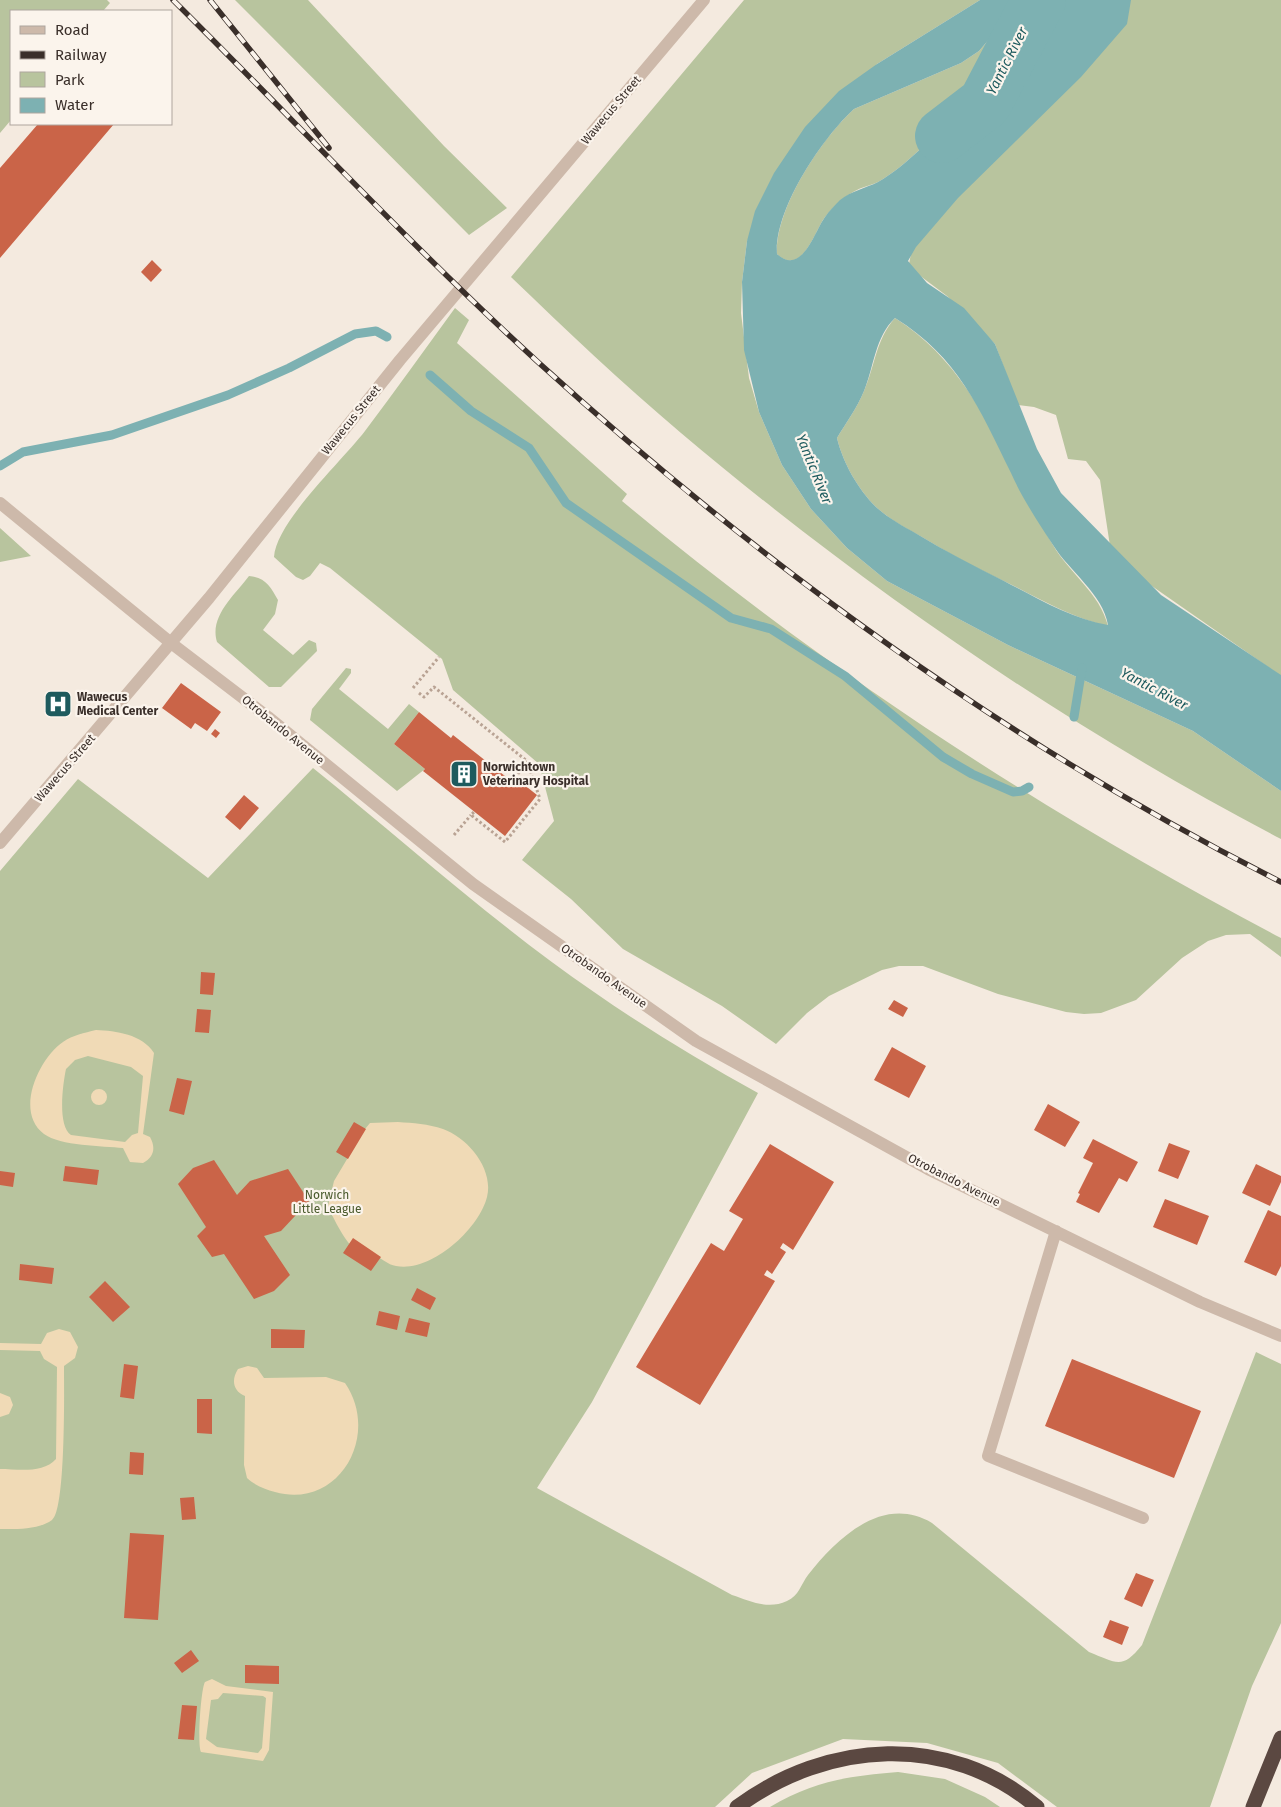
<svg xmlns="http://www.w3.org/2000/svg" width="1281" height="1807" viewBox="0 0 1281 1807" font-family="'Fira Sans',sans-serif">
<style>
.green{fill:#b8c49e}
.sand{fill:#f0dab6;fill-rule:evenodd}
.water{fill:#7db1b2;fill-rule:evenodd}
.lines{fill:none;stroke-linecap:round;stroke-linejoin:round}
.stream{stroke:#7db1b2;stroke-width:9}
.river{stroke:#7db1b2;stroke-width:54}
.building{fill:#ca6448}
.path{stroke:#b9a394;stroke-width:3;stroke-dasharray:2.5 2.5;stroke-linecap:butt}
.minor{stroke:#cdb9aa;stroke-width:12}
.highway{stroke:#5b4841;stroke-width:15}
.rail-casing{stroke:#3a2f2a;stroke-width:5.5}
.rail{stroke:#fbf4ec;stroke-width:4;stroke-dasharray:11;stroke-linecap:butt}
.labels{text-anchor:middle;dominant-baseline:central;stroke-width:4.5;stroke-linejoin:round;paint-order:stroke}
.street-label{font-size:12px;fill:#3a2f2a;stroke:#fbf4ec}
.poi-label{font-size:12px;font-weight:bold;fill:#3a2f2a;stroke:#fbf4ec;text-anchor:start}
.park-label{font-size:12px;fill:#4a5a2d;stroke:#fbf4ec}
.water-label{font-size:14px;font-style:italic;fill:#1e5b5e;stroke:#fbf4ec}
</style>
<rect width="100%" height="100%" fill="#f4eadf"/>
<!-- green -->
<path class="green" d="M0 0H107L110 3 103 11H11V120L0 133Z
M235 0H308L444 146 507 208 469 235Z
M744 0H980L877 64 747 241 742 282 741 313 749 378 759 412 782 465 811 509 847 548 887 581 1008 645 1193 731 1281 791V839C1067 727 866 589 681 433 622 383 566 330 511 277Z
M1129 0H1281V676L1149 584 1110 546 1100 480 1086 461 1068 459 1056 415 1034 407 1018 405 995 344 947 296 915 272 909 264 914 238Z
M1008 28 1015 41C1010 59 1004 77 990 91 982 100 969 106 959 113 933 135 908 165 878 182 869 186 858 188 850 194 842 199 831 209 825 217 815 230 802 278 777 254 775 209 821 139 854 109L961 63 979 51 997 30Z
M455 308 469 320 457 343 627 494 622 501C826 671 1046 815 1281 938V957L1250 934 1226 935 1208 941 1182 958 1136 1000 1101 1013 1084 1014 1066 1012 998 994 923 966H899L882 970 829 996 807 1013 776 1044 722 1006 623 949 571 899 522 860 554 821 539 764 453 690 442 659 330 568 320 563 310 576 303 580 296 577 274 557C276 522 342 461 365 431 395 391 425 349 455 308Z
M895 318C978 370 1005 466 1053 545 1069 573 1100 593 1108 626 1076 619 1047 603 1018 588 987 573 956 558 927 540 910 530 891 521 876 507 858 489 843 463 837 438 846 423 857 408 864 391 875 366 876 339 895 318Z
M0 528 31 556 0 562Z
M249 576C265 577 271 587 278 600L275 614 263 630 293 655 309 640 316 643 317 651 281 687H269L217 642C209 616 235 595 249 576Z
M346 668 351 669V673L339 689 388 729 409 704 419 712 394 744 425 769 397 791 310 720 312 709Z
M313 768C406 843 495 924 594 992 647 1029 702 1062 758 1093L592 1402 537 1488 732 1595C750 1601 768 1610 787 1601 799 1596 801 1584 808 1575 837 1538 883 1494 932 1523L1089 1652C1117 1663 1122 1670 1142 1645L1256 1352 1281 1364V1623L1252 1686 1210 1807H1057L998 1763 927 1743 843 1739 752 1773 715 1807H0V871L78 779 208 878Z
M898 1772 945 1779 985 1797 1000 1807H770C814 1781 848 1776 898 1772Z"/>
<!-- sand -->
<path class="sand" d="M96 1030C116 1031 142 1034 154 1053L143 1134 150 1137C156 1148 154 1157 143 1163L130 1162 123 1148C103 1146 60 1146 44 1134 14 1112 39 1058 63 1042 73 1035 84 1033 96 1030ZM88 1056 131 1067 143 1076 138 1133 132 1135 125 1142 71 1135C57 1126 63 1083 66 1069L75 1060Z
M91 1097a8 8 0 1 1 16 0a8 8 0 1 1-16 0Z
M398 1122C413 1123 428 1124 443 1129 468 1138 494 1169 487 1197 479 1229 431 1273 396 1266 388 1265 380 1257 372 1254 366 1251 357 1249 351 1245 345 1241 331 1214 328 1206L334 1181 365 1129 370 1123Z
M59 1329 70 1332 78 1347 75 1358 64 1366C64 1390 66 1510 52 1520 38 1530 16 1529 0 1529V1469C17 1469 43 1474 56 1459L57 1367 44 1359 40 1351 0 1350V1343L41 1344 47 1333Z
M248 1366 257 1368 264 1378 326 1377 345 1383C381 1435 339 1510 275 1492 265 1489 254 1485 247 1478L244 1465 245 1396C233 1391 231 1380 238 1369Z
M0 1393 10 1397 13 1405 9 1414 0 1417Z
M212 1679 226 1686 273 1692 269 1750 263 1761 201 1752C197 1745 201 1688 205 1682ZM223 1693 263 1696 266 1698 262 1748 258 1753 217 1747 206 1739 211 1700 218 1699Z"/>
<!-- water -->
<path class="water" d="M980 0H1131L1127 24 1081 77 958 198 916 247 908 261 927 283 964 308 995 344 1037 449 1061 493 1161 595 1281 675V791L1193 731 1008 645 887 581 847 548 811 509 782 465 759 412 744 350 742 282 747 241 755 211 774 173 805 127 839 91 877 64ZM1008 28 1015 41C1010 59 1004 77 990 91 982 100 969 106 959 114 933 135 908 165 878 182 866 188 851 191 840 200 835 205 829 211 825 217 815 230 802 277 777 254 774 210 822 138 854 109L961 63 979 51 997 30ZM895 318C959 358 979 408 1011 473 1022 498 1038 522 1053 545 1069 571 1103 594 1108 625 1072 619 1037 598 1004 581 974 566 945 551 917 534 903 526 888 518 876 507 858 489 843 463 837 438 846 423 857 408 864 391 874 367 875 337 895 318Z"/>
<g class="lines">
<!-- stream -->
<path class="stream" d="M430 375 471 411 529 448 566 503 731 618 771 629 845 676 943 757 972 774 1013 792 1022 791 1029 787
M0 466 23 452 112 435 228 395 289 368 355 334 376 331 387 337
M1074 717 1082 668"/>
<!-- river -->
<path class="river" d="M942 136 985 103 1039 0"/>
</g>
<!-- building -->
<path class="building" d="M38 124H114L0 258V168Z
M152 260 162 270 151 282 141 272Z
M181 683 221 712 207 731 195 723 191 729 162 708Z
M419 712 451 738 453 735 510 780 513 776 537 795 505 836 423 771 425 769 394 744Z
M215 729 220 733 216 738 211 734Z
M244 795 259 808 240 830 225 817Z
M201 972 215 973 213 995 200 994Z
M894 1000 908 1008 903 1017 888 1009Z
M197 1009 211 1010 209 1033 195 1032Z
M892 1047 926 1066 909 1098 874 1080Z
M177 1078 192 1081 184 1115 169 1111Z
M1048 1104 1080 1122 1065 1147 1034 1130Z
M354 1122 366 1129 348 1159 336 1152Z
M1093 1139 1138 1162 1127 1182 1119 1178 1099 1213 1076 1202 1080 1194 1078 1193 1093 1163 1083 1158Z
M1169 1143 1190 1151 1178 1179 1158 1171Z
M770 1144 834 1182 793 1250 783 1243 780 1248 786 1252 772 1274 767 1270 764 1275 775 1281 700 1405 636 1367 711 1243 724 1251 743 1219 729 1211Z
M214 1160 237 1195 250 1181 288 1169 309 1201 281 1231 264 1236 290 1275 274 1291 254 1299 224 1254 212 1257 197 1236 206 1227 178 1184 193 1168Z
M1256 1164 1281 1176V1182L1270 1206 1242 1193Z
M65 1166 99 1170 97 1185 63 1181Z
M0 1171 15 1173 13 1187 0 1185Z
M1165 1199 1209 1216 1197 1245 1153 1227Z
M1268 1210 1281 1216V1266L1276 1276 1244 1262Z
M353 1238 381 1257 371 1271 343 1253Z
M20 1264 54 1268 52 1284 19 1280Z
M105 1281 130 1307 113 1322 89 1297Z
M417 1288 436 1298 430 1310 411 1300Z
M379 1311 400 1316 397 1330 376 1325Z
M409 1318 430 1323 427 1337 405 1332Z
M271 1329 305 1330 304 1348H271Z
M1072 1359 1201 1411 1174 1478 1045 1426Z
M124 1364 138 1366 134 1399 120 1397Z
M197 1399H212V1434L197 1433Z
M130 1452 144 1453 143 1475 129 1474Z
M194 1497 196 1519 182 1520 180 1498Z
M130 1533 164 1535 158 1620 124 1618Z
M1136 1573 1154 1580 1142 1607 1124 1599Z
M1110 1620 1129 1627 1122 1645 1103 1637Z
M191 1650 199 1661 182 1673 174 1663Z
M245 1665 279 1666V1684L245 1683Z
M182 1705 197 1706 194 1740 178 1739Z"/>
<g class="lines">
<!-- path -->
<path class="path" d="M413 688 439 657
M419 693 424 697 434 687 527 761 540 799 505 842 471 815 474 812
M515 778 527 761
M454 835 471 815"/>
<!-- minor -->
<path class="minor" d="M0 503 171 643 268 717 473 884 696 1041 928 1169 1200 1302 1281 1336
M0 843 209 598 400 360 704 0
M1056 1231 988 1456 1143 1518"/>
<!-- highway -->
<path class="highway" d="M737 1807C828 1740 948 1732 1037 1807
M1253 1807 1281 1738"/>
<defs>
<path id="rail" d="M173 0C295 121 412 247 539 363 765 568 1008 744 1281 882
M210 0 329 148"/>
</defs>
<!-- rail casing -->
<use href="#rail" class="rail-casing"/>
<!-- rail -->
<use href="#rail" class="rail"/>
</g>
<!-- icons -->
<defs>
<symbol id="hospital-square" viewBox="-11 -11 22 22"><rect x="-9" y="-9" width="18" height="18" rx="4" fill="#1e5b5e" stroke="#fbf4ec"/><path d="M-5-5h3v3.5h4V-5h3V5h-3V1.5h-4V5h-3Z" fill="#fff"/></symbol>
<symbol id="building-square" viewBox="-11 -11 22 22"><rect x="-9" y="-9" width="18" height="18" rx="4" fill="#1e5b5e" stroke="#fbf4ec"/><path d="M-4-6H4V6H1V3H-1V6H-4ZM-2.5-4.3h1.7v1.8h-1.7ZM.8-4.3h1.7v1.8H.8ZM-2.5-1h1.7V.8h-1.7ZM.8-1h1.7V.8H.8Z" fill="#fff"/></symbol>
</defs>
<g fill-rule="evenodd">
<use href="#hospital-square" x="42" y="688" width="32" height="32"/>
<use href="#building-square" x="448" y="758" width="32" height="32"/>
</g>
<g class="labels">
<!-- street labels -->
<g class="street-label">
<text transform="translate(611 110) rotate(-50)">Wawecus Street</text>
<text transform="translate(351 420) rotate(-51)">Wawecus Street</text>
<text transform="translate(283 730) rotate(39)">Otrobando Avenue</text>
<text transform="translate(65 768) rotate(-49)">Wawecus Street</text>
<text transform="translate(604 976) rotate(35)">Otrobando Avenue</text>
<text transform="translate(954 1180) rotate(27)">Otrobando Avenue</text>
</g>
<!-- poi labels -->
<g class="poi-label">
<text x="77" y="697">Wawecus<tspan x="77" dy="14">Medical Center</tspan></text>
<text x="483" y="767">Norwichtown<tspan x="483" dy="14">Veterinary Hospital</tspan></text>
</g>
<!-- park labels -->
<g class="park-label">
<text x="327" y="1195">Norwich<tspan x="327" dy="14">Little League</tspan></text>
</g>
<!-- water labels -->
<g class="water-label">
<text transform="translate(1007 61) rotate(-63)">Yantic River</text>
<text transform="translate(814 469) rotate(68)">Yantic River</text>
<text transform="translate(1154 689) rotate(28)">Yantic River</text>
</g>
</g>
<!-- legend -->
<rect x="10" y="10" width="162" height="115" fill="#fbf4ec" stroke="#aea59e"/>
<rect x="20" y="26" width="25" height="8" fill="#cdb9aa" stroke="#aea59e"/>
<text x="55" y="35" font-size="15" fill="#3a2f2a">Road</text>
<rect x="20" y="51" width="25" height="8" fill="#3a2f2a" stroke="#aea59e"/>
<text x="55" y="60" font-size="15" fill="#3a2f2a">Railway</text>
<rect x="20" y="72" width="25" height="15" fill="#b8c49e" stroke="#aea59e"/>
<text x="55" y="85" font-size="15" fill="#3a2f2a">Park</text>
<rect x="20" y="98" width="25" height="15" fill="#7db1b2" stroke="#aea59e"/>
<text x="55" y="110" font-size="15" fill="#3a2f2a">Water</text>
</svg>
